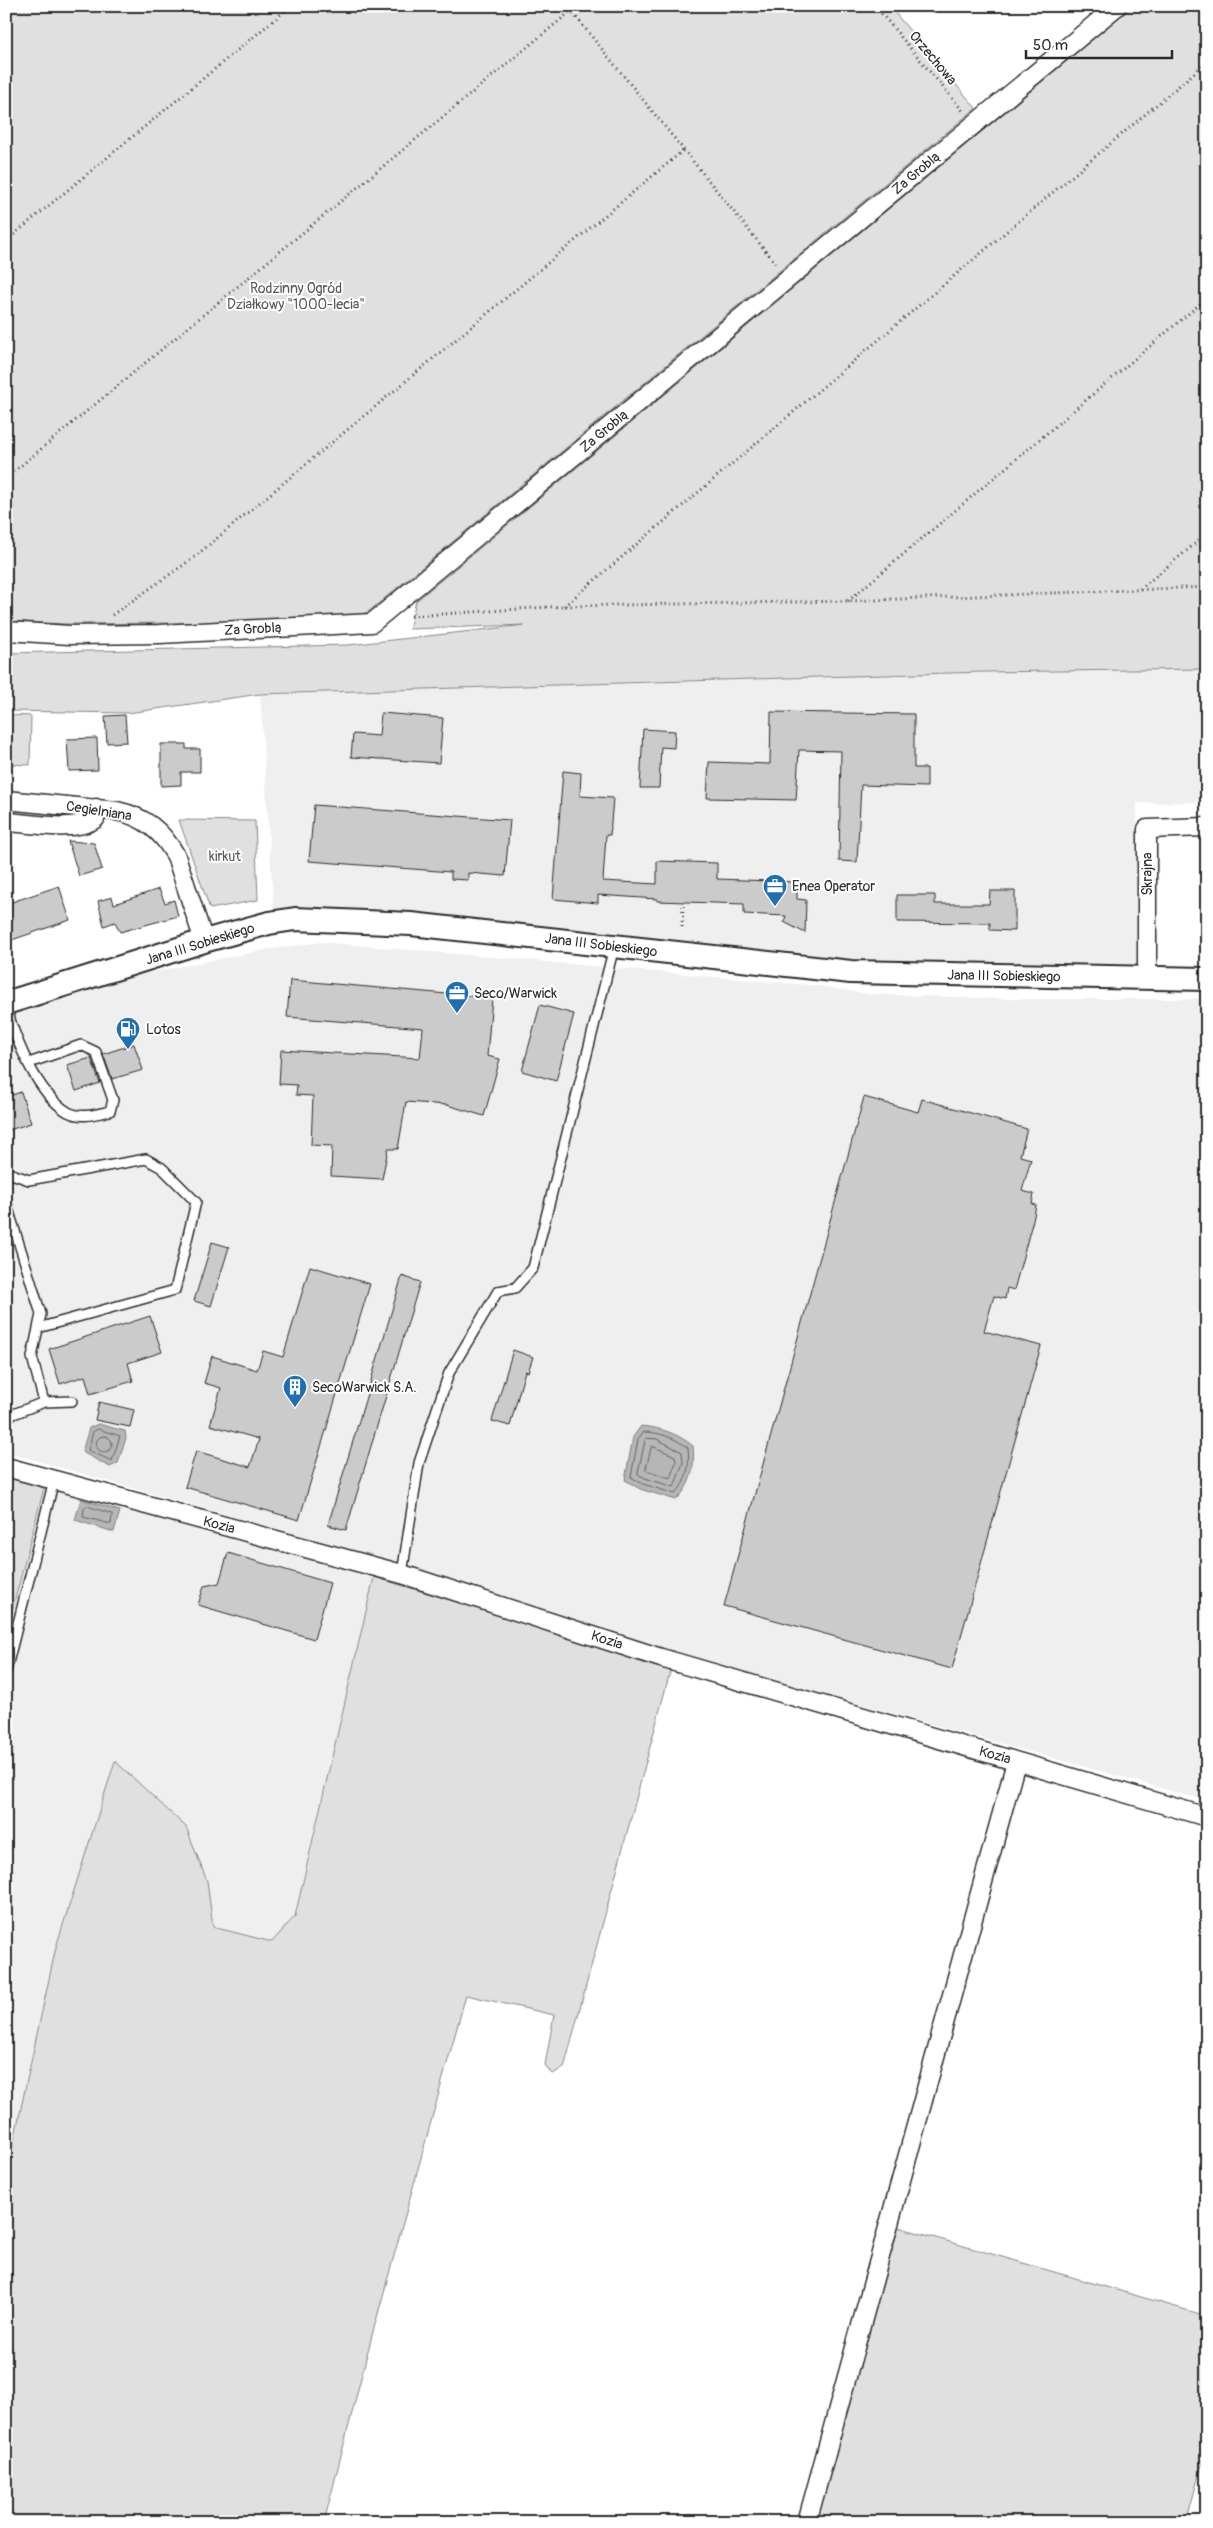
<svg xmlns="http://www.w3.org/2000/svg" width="1213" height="2528" viewBox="0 0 1213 2528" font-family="Pangolin,sans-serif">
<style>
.built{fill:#efefef}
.green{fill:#e0e0e0;stroke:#868686}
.water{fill:#b6b6b6;stroke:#7e7e7e}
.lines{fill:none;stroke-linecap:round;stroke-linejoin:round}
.shore{stroke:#636363;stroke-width:1}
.building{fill:#cbcbcb;stroke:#2b2b2b}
.service-casing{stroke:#2b2b2b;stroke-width:12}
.minor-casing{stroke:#2b2b2b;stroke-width:21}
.tertiary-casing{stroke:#2b2b2b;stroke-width:26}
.path{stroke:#2b2b2b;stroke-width:3;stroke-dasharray:1 4;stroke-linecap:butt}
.service{stroke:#fff;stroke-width:9}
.minor{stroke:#fff;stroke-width:18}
.tertiary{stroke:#fff;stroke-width:22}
.labels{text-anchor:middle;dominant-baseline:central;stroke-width:4;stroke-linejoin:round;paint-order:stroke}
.street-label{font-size:14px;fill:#2b2b2b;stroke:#fff}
.park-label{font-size:14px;fill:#585858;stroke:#fff}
.poi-label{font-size:14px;fill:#2b2b2b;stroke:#fff;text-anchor:start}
</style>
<rect width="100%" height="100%" fill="#fff"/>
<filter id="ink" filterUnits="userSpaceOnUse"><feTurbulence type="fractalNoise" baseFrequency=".02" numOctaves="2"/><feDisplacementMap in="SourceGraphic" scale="10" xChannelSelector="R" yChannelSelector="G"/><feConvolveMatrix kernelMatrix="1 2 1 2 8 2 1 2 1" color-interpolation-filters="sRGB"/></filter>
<g filter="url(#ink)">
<!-- built -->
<path class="built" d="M1207 669V802L1137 803 1140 957 1138 991 859 986 625 946 274 915 260 694 983 672Z
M322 942 819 986 868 994 1007 999H1207V1801L675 1653 304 1537 6 1452V1016L143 974 264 950Z
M44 1488 374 1577 294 1916 272 1942 213 1927 207 1881 56 1947 9 2164 6 2163V1634Z"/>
<!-- green -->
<path class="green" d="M6 6H889L976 108 368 612 355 616 269 622 66 624 6 621Z
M1133 6H1207V669L983 672 260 694 128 713 6 711V653L348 645 525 625 409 629 416 601Z
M6 715 31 716 30 765 6 764Z
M179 820 255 821 258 900 210 909Z
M6 1477 44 1488 6 1634Z
M374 1577 668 1665 670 1672 564 2068 552 2074 545 2065 554 2015 466 1995 371 2339 324 2522H6V2163H9L56 1947 115 1761 186 1827 207 1881 213 1927 272 1942 295 1916Z
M898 2227 1207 2316V2446L1186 2522H814Z"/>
<!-- water -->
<path class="water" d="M98 1424 125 1431 126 1438 118 1463 110 1467 82 1452 89 1428Z
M641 1426C661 1428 677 1433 693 1446 695 1466 692 1485 676 1500L640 1489 625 1480 633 1437Z
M81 1499 120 1511 114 1532 75 1520Z"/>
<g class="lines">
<!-- shore -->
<path class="shore" d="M98 1429 120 1436 112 1461 88 1450 93 1432Z
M644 1432C659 1432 676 1438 688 1448 690 1464 687 1483 675 1494L643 1484 631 1477 638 1439Z
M96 1444a8 8 0 1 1 16 0a8 8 0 1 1-16 0Z
M646 1438 657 1439 682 1452 683 1463 674 1487 645 1478 638 1474Z
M652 1446 675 1456 676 1462 670 1478 646 1470Z
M87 1506 112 1514 111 1524 83 1517 84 1508Z"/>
</g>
<!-- building -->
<path class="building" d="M771 712 914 714V768H927V787L861 785 857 862 839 861 841 751 799 750 796 800 707 798 709 762 770 764Z
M381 713 443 718 439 763 351 757 353 734 379 736Z
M125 715 127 742 107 743 105 716Z
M643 729 675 731 674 748 661 747 659 788H640Z
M97 738 98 770 69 771 67 739Z
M161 744H186V749H200V772H181V785L161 786Z
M563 771 581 773 580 796 613 798 610 835H606L603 881 657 884V861L717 863V879L797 882V899L806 900 805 933 784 922 786 916 744 914V904L657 901V899L598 895V903L553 899Z
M314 805 510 820 505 876 468 873V880L451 879V872L309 861Z
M68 841 94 843 102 869 79 876Z
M59 886 70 920 6 942V904Z
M159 889 165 903 174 900 178 916 120 932 115 922 104 926 98 901 112 897 114 904Z
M990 891H1015V931L990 930V923L897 922V895H935V904H989Z
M290 980 492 998 487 1056 500 1059 484 1116 447 1105 406 1102 398 1149H388L382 1179 331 1176 332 1146 311 1145 313 1096 296 1095 297 1085 279 1084 281 1050 420 1058 423 1028 287 1017Z
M540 1005 574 1014 556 1081 522 1071Z
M134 1044 143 1070 112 1079 103 1054Z
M91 1058 100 1083 76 1091 67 1065Z
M21 1092 31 1123 9 1130 6 1122V1097Z
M864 1097 918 1112 922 1099 1027 1129 1020 1156 1031 1159 1022 1191 1034 1194 1032 1204 1036 1205 1034 1216 1014 1290 1007 1288 1005 1299 994 1296 984 1331 1041 1346 952 1669 724 1606Z
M212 1242 229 1247 211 1306 194 1301Z
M310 1266 370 1284 299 1520 185 1487 196 1451 250 1467 259 1439 210 1425 221 1388 204 1383 212 1356 257 1370 263 1351 283 1357Z
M402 1276 420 1282 346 1530 328 1525Z
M150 1316 162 1352 128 1363 133 1381 90 1394 85 1376 60 1384 49 1349Z
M513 1350 533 1357 528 1372 525 1371 510 1426 492 1421Z
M99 1402 134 1410 130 1427 95 1420Z
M228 1553 330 1583 314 1639 198 1605 204 1586 219 1583Z"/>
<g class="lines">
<defs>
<path id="service" d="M6 1006C15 1039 37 1094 68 1112 81 1119 96 1114 110 1111L113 1100 96 1052 81 1045 29 1063
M6 1172 29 1180 146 1159 162 1168 196 1202 175 1290 38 1328
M6 1202 41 1314 32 1357 44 1402 6 1417
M44 1402 72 1401
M402 1574 419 1463 449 1373 498 1291 515 1288 533 1268 614 947
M6 1671 54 1480"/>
<path id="minor" d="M6 631 70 635 160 634 372 623 1117 6
M6 800 117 811C145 817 162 831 176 856L204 941
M6 822C31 823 74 833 95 819L96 808
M1147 978V829L1207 827
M6 1467 402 1574 661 1658 1207 1817
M807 2522 1016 1762"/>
<path id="tertiary" d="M6 1003 204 941 269 923 295 919 411 924 851 972 1207 979"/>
</defs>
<!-- service casing -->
<use href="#service" class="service-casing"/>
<!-- minor casing -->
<use href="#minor" class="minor-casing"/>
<!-- tertiary casing -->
<use href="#tertiary" class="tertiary-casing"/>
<!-- path -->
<path class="path" d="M567 6 777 265
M875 6 963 111
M6 7 7 6
M6 241 291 6
M6 478 571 11
M1140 589 1207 534
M848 601 1207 298
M564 606 1207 62
M112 615 192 559 685 149
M411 616 564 606 848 601 1207 587
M682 927 683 906"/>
<!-- service -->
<use href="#service" class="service"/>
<!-- minor -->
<use href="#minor" class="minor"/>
<!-- tertiary -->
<use href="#tertiary" class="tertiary"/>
</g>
</g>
<!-- icons -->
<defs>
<symbol id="office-pin" viewBox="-11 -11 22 30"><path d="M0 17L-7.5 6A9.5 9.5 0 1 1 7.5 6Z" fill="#1f6fb2" stroke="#fff"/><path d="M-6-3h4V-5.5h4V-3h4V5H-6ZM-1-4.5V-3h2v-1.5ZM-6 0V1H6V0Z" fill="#fff"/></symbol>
<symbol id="fuel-pin" viewBox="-11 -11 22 30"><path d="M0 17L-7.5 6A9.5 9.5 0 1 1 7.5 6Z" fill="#1f6fb2" stroke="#fff"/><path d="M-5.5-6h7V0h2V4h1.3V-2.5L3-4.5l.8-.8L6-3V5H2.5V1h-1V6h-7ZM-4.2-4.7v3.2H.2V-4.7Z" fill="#fff"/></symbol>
<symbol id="building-pin" viewBox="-11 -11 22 30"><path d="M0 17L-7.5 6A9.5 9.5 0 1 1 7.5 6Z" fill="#1f6fb2" stroke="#fff"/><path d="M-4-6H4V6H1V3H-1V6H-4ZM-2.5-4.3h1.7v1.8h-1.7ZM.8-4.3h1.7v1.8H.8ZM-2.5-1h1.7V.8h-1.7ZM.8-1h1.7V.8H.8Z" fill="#fff"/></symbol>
</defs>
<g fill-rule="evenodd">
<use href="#office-pin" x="761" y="872" width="28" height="38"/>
<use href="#office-pin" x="443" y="979" width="28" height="38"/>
<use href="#fuel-pin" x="114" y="1015" width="28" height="38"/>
<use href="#building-pin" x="281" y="1373" width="28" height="38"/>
</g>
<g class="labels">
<!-- street labels -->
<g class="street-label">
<text transform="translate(933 58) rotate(50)">Orzechowa</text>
<text transform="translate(916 173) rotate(-40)">Za Groblą</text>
<text transform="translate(604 431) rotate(-40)">Za Groblą</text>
<text transform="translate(253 629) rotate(-3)">Za Groblą</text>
<text transform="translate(99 811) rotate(9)">Cegielniana</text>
<text transform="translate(1147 874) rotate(-90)">Skrajna</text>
<text transform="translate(200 944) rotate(-17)">Jana III Sobieskiego</text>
<text transform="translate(601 945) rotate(7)">Jana III Sobieskiego</text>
<text transform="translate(1004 976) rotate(1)">Jana III Sobieskiego</text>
<text transform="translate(219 1525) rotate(15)">Kozia</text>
<text transform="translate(607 1640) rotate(18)">Kozia</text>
<text transform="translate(995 1755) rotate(16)">Kozia</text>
</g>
<!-- park labels -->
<g class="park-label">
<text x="296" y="288">Rodzinny Ogród<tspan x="296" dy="16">Działkowy "1000-lecia"</tspan></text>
<text x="225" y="856">kirkut</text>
</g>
<!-- poi labels -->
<g class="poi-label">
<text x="792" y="886">Enea Operator</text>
<text x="474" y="993">Seco/Warwick</text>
<text x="146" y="1029">Lotos</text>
<text x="312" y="1387">SecoWarwick S.A.</text>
</g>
</g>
<!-- margin -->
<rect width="1213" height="2528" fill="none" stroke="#fff" stroke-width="25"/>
<rect x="12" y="12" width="1188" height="2503" fill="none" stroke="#2b2b2b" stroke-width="2" filter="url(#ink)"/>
<!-- scale -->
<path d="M1026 50v8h146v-8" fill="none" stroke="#2b2b2b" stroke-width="2.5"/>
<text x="1033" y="50" font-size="15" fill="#2b2b2b" stroke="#ffffff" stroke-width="4" paint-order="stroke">50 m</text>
</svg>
